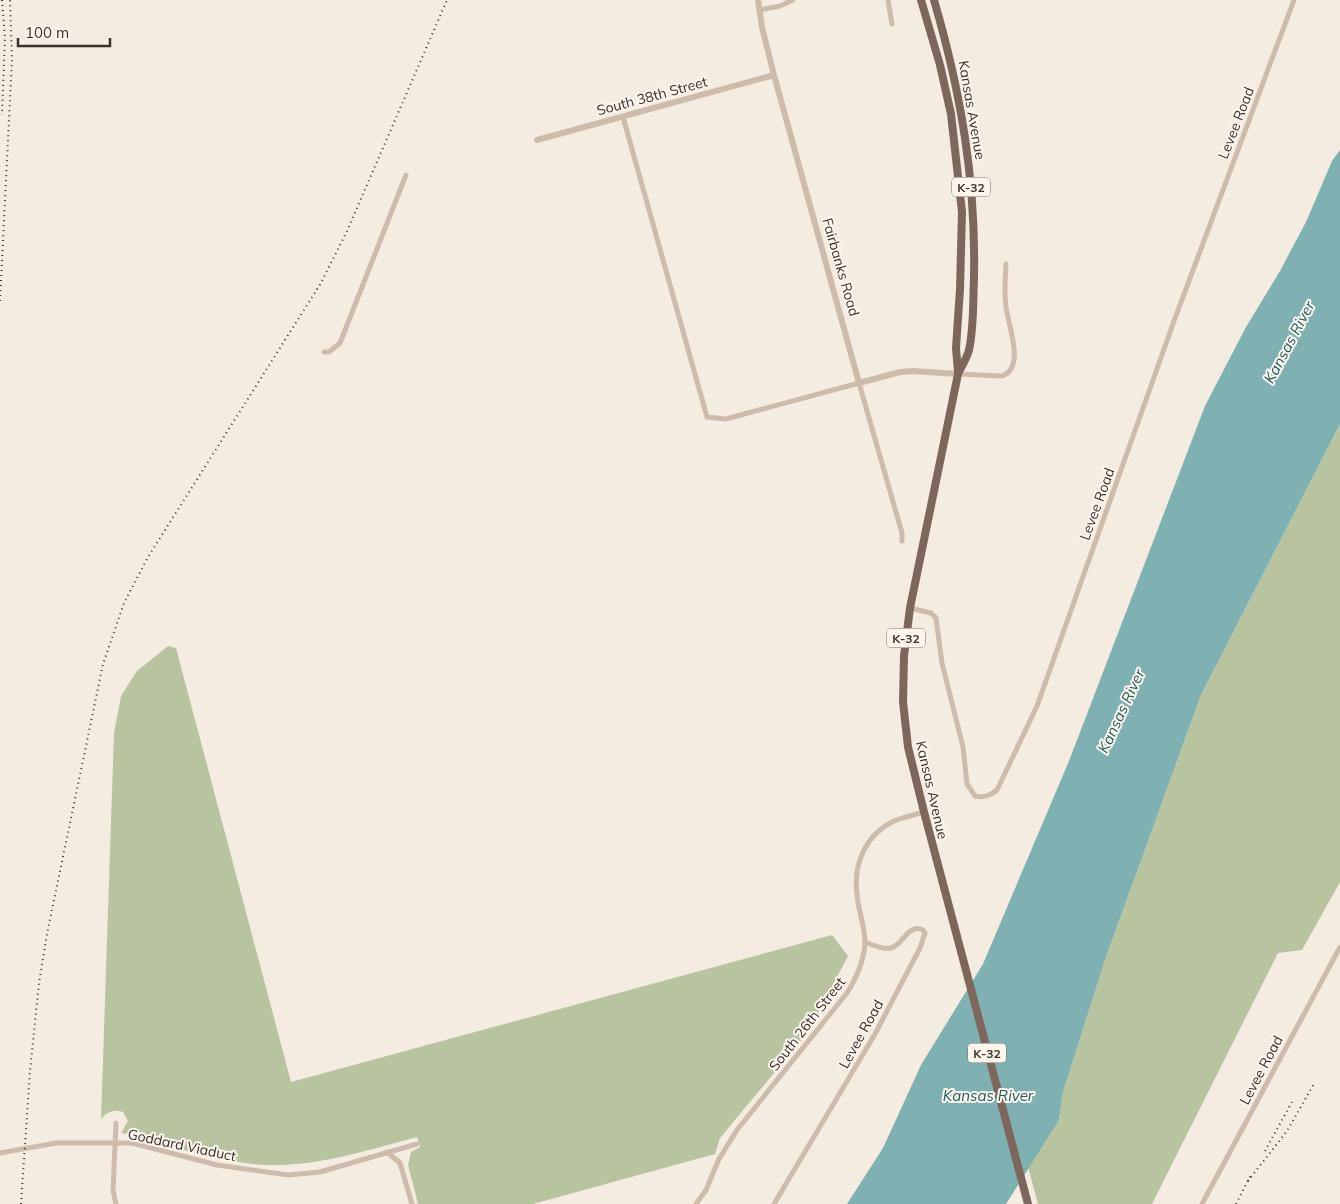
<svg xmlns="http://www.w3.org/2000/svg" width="1340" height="1204" viewBox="0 0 1340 1204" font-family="Mulish,sans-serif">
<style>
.green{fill:#b8c4a0}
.water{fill:#7fb0b2}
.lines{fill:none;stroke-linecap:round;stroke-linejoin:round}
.minor{stroke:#cdbbac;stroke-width:5}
.tertiary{stroke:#cdbbac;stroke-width:6}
.primary{stroke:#7d675c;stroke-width:8}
.rail{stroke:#3b302b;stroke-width:2;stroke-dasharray:1 4;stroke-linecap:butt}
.labels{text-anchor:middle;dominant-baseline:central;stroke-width:4;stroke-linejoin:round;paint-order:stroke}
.shield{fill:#fbf5ee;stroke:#756b66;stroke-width:1}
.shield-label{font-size:12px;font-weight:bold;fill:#3b302b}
.street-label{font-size:14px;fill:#3b302b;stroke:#fbf5ee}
.water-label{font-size:15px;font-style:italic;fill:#1f5a5e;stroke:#fbf5ee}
</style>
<rect width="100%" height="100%" fill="#f4ebe1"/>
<!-- green -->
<path class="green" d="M1340 424V882L1302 950 1278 953 1152 1204H1038L1028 1167 1059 1120 1063 1092 1106 957 1201 695Z
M168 646 176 648 291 1082 832 935 848 956 808 1032 720 1138 715 1154 533 1204H418L408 1165 411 1152 420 1147 417 1137C357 1153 296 1174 233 1161 214 1158 195 1153 177 1148 158 1142 141 1135 121 1133L128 1121 123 1112C114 1109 107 1112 101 1119L114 733 121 696 137 671Z"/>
<!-- water -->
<path class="water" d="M1340 150V424L1201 695 1106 957 1063 1092 1059 1120 1006 1204H847L883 1148 921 1065 983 964 1069 761 1205 406 1246 327 1280 271 1306 222 1332 161Z"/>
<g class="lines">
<!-- minor -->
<path class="minor" d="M888 0 892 24
M759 10 780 6 793 0
M623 117 707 417 726 419 859 383 902 533V541
M324 352H329L340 343 406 175
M958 374 1002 376C1026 368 1008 325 1006 307 1004 293 1005 279 1006 264
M910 608 931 613 936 618 942 663 963 747 967 784 975 796C984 798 990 796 997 790L1037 706 1174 321 1294 0
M387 1152 400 1163 412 1204
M0 1153 56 1143H132L217 1165 288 1175 320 1172 417 1144
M116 1204 113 1190 116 1123
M696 1204 706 1190 719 1159 737 1130 847 993C857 977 864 961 865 943 865 926 858 910 857 894 853 864 866 834 894 821 904 817 914 815 924 812
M774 1204 875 1034 920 948 925 933 923 930C908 923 904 944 891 948 883 950 872 945 865 942
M1202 1204 1340 947"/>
<!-- tertiary -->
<path class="tertiary" d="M758 0 762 27 774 75 859 383 900 372 913 371 958 374
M537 140 774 75"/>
<!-- primary -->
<path class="primary" d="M921 0 940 65 951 114 962 212 960 289 956 348 958 372
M934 0C961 93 976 180 974 278 973 301 974 327 969 350 967 358 961 367 958 374L910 608 904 656 903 702 908 747 924 812 1028 1204"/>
<!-- rail -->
<path class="rail" d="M2 0 5 37 2 115
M0 301 12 59 10 0
M1265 1151 1293 1100
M1248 1181 1287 1131 1315 1082
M21 1204 30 1071 39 983 47 934 103 664 124 603 148 557 321 283 347 231 447 0
M1236 1204 1251 1175"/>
</g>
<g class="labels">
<!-- shield labels -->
<g class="shield">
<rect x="952" y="177.5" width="38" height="19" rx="4"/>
<rect x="887" y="628.5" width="38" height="19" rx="4"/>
<rect x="968" y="1043.5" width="38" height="19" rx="4"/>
</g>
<g class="shield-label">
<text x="971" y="187">K-32</text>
<text x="906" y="638">K-32</text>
<text x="987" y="1053">K-32</text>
</g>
<!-- street labels -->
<g class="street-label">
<text transform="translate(652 96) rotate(-15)">South 38th Street</text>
<text transform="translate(972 110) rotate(80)">Kansas Avenue</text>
<text transform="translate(1236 123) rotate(-69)">Levee Road</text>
<text transform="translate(841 267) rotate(74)">Fairbanks Road</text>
<text transform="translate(1097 504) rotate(-70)">Levee Road</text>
<text transform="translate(932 790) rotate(77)">Kansas Avenue</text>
<text transform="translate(807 1024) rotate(-52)">South 26th Street</text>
<text transform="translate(861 1034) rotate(-61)">Levee Road</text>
<text transform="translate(1261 1070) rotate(-62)">Levee Road</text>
<text transform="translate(182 1145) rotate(12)">Goddard Viaduct</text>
</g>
<!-- water labels -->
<g class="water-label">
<text transform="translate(1289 342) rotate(-62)">Kansas River</text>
<text transform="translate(1121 711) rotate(-65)">Kansas River</text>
<text x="988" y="1095">Kansas River</text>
</g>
</g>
<!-- scale -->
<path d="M18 38v8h92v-8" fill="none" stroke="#3b302b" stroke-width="2.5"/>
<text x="25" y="38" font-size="15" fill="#3b302b" stroke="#fbf5ee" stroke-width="4" paint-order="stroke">100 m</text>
</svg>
